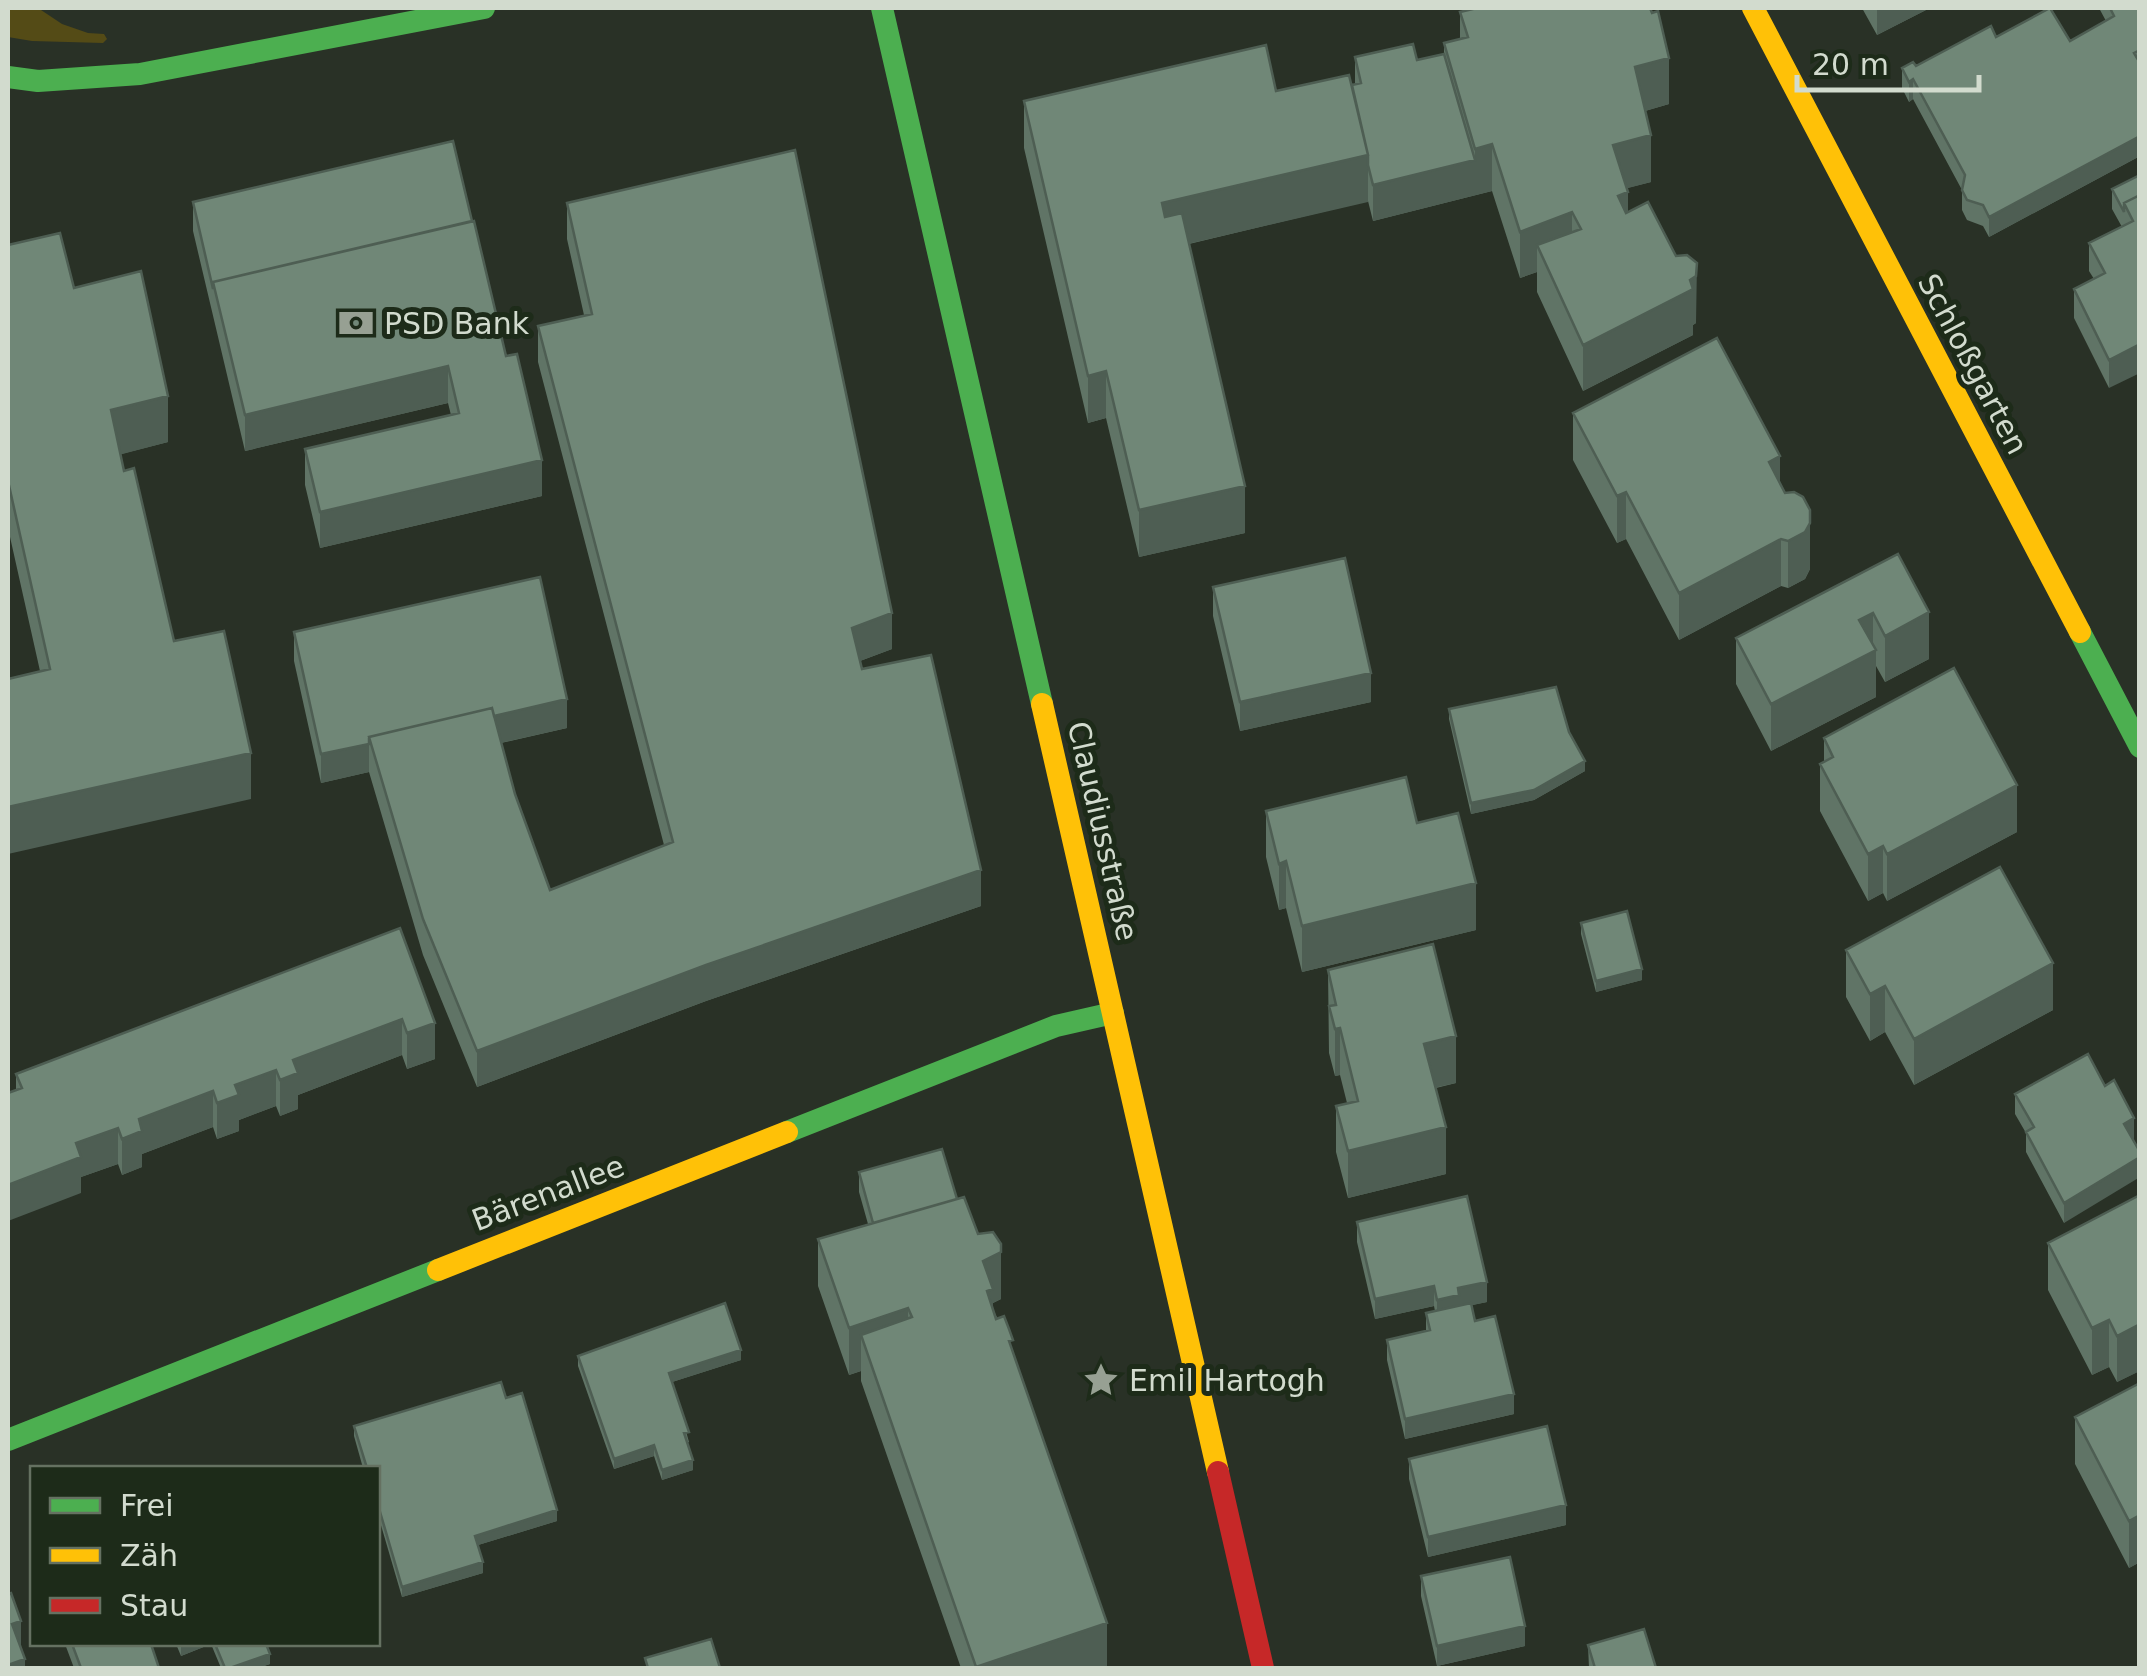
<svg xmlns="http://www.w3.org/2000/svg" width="2147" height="1676" viewBox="0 0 2147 1676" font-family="'DejaVu Sans',sans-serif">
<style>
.green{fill:#544b16}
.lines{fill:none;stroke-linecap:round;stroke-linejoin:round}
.fast{stroke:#4caf50;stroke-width:22}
.slow{stroke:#ffc107;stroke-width:22}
.jam{stroke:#c62828;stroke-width:22}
.wall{fill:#607466}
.shaded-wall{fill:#4e5e53}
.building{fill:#708777;stroke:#4e5e53;stroke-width:2.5}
.labels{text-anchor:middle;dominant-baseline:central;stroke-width:10;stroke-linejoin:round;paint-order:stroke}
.poi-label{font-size:30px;fill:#d2dbce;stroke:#1d2b19;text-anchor:start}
.street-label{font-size:30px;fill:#d2dbce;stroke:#1d2b19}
</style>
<rect width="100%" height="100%" fill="#293126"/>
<!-- green -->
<path class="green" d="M8 8H38L62 24 88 33 104 34 107 39 103 43 32 41 8 37Z"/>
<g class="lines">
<!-- fast -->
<path class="fast" d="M882 8 1042 704
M8 77 38 81 140 74 484 8
M2080 632 2140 747
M787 1132 1056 1026 1113 1013
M8 1440 438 1270"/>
<!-- slow -->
<path class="slow" d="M1753 8 2080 632
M1042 704 1218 1472
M438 1270 787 1132"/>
<!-- jam -->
<path class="jam" d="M1218 1472 1263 1668"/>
</g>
<!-- wall -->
<path class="wall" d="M1862 8H1926V10L1877 35Z
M2099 8H2140V156L1989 237 1983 226 1967 220 1962 210V190L1913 99 1909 102 1902 88V68L1916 66 1996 37 2070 41 2106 21Z
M1460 12 1669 104 1645 111 1651 182 1627 188 1628 212 1696 323 1693 325V335L1583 391 1537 292V272L1520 278 1492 191 1373 221 1368 201 1189 244 1245 533 1139 557 1106 418 1088 423 1024 148V101L1276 91 1352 85 1355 84V57L1417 60 1444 54V43L1460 39Z
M2140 175 2109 388 2074 318V289L2094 279 2089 271V243L2122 227 2112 209V189Z
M193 202 506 356 542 496 320 548 305 485V449L451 415 448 403 245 451 193 231Z
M567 203 892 649 860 661 862 669 981 906 706 1001 477 1087 423 955 369 772 321 783 294 661V632L567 728 501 743 515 794 550 890 664 845 538 362V326L584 315 567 239Z
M8 245 74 288 168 442 121 454 124 471 174 641 251 799 40 671 8 528Z
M1573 413 1780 483 1810 569 1805 579 1788 588 1781 586 1679 640 1626 539 1617 543 1573 460Z
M1898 554 1929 659 1885 682 1876 666V697L1771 751 1736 684V638Z
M1213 587 1371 702 1240 731 1213 616Z
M1449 709 1569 732 1585 771 1534 800 1471 814 1449 719Z
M1824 738 2017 832 1887 901 1883 893 1868 901 1820 811V764L1824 762Z
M1266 811 1417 823 1476 930 1302 972 1286 908 1279 910 1266 857Z
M1581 923 1642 980 1596 992 1581 934Z
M400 928 435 1059 407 1069 402 1055 298 1095V1109L280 1116 276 1106 239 1120V1131L217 1139 213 1127 142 1154V1167L122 1175 118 1164 81 1177V1193L16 1090V1074Z
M1846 950 2053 1010 1914 1085 1885 1032 1870 1041 1846 997Z
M1328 970 1456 1083 1436 1088 1446 1174 1348 1198 1336 1152V1106L1347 1103 1340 1075 1335 1076 1329 1053Z
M2015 1094 2134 1138 2064 1223 2026 1152V1133L2015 1114Z
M859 1172 957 1199 1001 1299 993 1303V1309L1013 1351 1107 1668H961L861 1381V1371L849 1375 818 1286V1239L868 1224 859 1192Z
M2140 1195V1562L2129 1568 2075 1464V1417L2137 1385V1372L2117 1382 2109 1367 2092 1375 2048 1290V1243Z
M1357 1222 1487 1302 1472 1305 1475 1321 1514 1414 1405 1439 1387 1360V1340L1426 1331V1313L1435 1311 1434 1306 1375 1319 1357 1242Z
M578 1356 741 1360 672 1382 689 1442 687 1443 693 1470 662 1480 654 1456 614 1469 578 1366Z
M506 1398 557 1521 478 1545 483 1573 402 1597 378 1515V1468H363L354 1436V1426Z
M1409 1459 1566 1525 1428 1557 1409 1479Z
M1421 1576 1525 1646 1437 1666 1421 1596Z
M65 1644H151L159 1668H74Z
M176 1644H266L270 1664 258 1668H221L211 1644 181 1656Z
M1588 1645 1656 1668H1589Z"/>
<!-- shaded-wall -->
<path class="shaded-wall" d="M1877 8H1926V10L1877 35Z
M1669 58V104L1635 114V67Z
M1913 79V99L1909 102V82Z
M1651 135V182L1613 192V145Z
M2140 136V156L1989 237V217Z
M1492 144V191L1373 221V185L1475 160V149Z
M1368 155V202L1162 250V203Z
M1628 192V239L1618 196Z
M1572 212V259L1537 245V272L1520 278V232Z
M1697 263 1696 323 1693 325V335L1583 391V345L1690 280Z
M2140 344V373L2109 388V360Z
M448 366V403L245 451V415Z
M1106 371V418L1088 423V376Z
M168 396V442L111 457V410Z
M1780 456V502L1769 462Z
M542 460V496L320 548V512Z
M1245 486V533L1139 557V510Z
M1626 492V539L1617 543V496Z
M1810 523V569L1805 579 1788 588V541Z
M1781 539V586L1679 640V593Z
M1929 612V659L1885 682V636Z
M892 613V649L852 664V628Z
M1873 613V651L1876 650V697L1771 751V704L1859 620Z
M1371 673V702L1240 731V702Z
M567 699V728L379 770 371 743Z
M369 744V772L321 783V754Z
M251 753V799L8 854V807Z
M1585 761V771L1534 800 1471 814V803Z
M2017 785V832L1887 901V854Z
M1883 846V893L1868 901V854Z
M1286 861V908L1279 910V864Z
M981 870V906L706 1001 477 1087V1051L706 965Z
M1476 883V930L1302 972V926Z
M2053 963V1010L1914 1085V1039Z
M1642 969V980L1596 992V981Z
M1885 986V1032L1870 1041V994Z
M402 1019V1055L298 1095V1109L280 1116V1080L293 1060Z
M435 1023V1059L407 1069V1033Z
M1340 1028V1075L1335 1076V1029Z
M1456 1036V1083L1424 1090V1044Z
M276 1070V1106L239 1120V1131L217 1139V1103L235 1085Z
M213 1091V1127L142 1154V1167L122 1175V1139L139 1119Z
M2134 1118V1138L2124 1144V1124Z
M1446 1127V1174L1348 1198V1151Z
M118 1128V1164L81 1177V1193L8 1221V1185L76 1143Z
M2140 1157V1177L2064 1223V1203Z
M1001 1252V1299L993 1303V1336L983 1261Z
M1487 1282V1302L1459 1308 1437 1320V1300L1458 1288Z
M1434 1286V1306L1375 1319V1299Z
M908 1308V1355L861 1335V1371L849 1375V1328Z
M2109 1320V1367L2092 1375V1328Z
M2140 1324V1371L2117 1382V1336Z
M741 1350V1360L669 1383V1373Z
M1514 1394V1414L1405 1439V1419Z
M654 1445V1456L614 1469V1459Z
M693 1460V1470L662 1480V1470Z
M1566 1505V1525L1428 1557V1537Z
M557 1510V1521L475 1546V1536Z
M2140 1515V1562L2129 1568V1521Z
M483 1562V1573L402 1597V1587Z
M21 1621V1650L12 1624Z
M1107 1623V1668H976V1667Z
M1525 1626V1646L1437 1666V1646Z
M187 1644H211L181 1656V1646Z
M270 1654V1664L258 1668H230Z
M25 1659V1668H8V1665Z"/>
<!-- building -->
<path class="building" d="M1477 8H1650L1652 13 1658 11 1669 58 1635 67 1651 135 1613 145 1628 192 1618 196 1626 213 1648 202 1676 256 1687 255 1697 263 1696 276 1690 280 1693 289 1583 345 1537 245 1581 229 1572 212 1520 232 1492 144 1475 149 1444 43 1468 37 1460 12Z
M2050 8 2070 41 2114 16 2110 8H2140V50L2134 53 2140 63V136L1989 217 1983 205 1967 200 1962 190 1965 175 1913 79 1909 82 1902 68 1913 62 1916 66 1991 26 1996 37Z
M1413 44 1417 60 1444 54 1475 160 1373 185 1368 165V155L1352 85 1361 83 1355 57Z
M1266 45 1276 91 1349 75 1368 155 1162 203 1165 217 1182 213 1245 486 1139 510 1106 371 1088 376 1024 101Z
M453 141 472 221 213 282V289L193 202Z
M795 150 892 613 852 628 862 669 931 655 981 870 706 965 477 1051 423 919 369 737 492 708 515 794 550 890 673 842 538 326 592 314 567 203Z
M2140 175V195L2124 203V212L2112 189Z
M2140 195V344L2109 360 2074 289 2105 273 2089 243 2133 221 2124 203Z
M474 221 506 356 517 354 542 460 320 512 305 449 459 413 448 366 245 415 213 282Z
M60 233 74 288 141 271 168 396 111 410 124 471 134 468 174 641 224 631 251 753 8 807V679L50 669 8 481V245Z
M1717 338 1780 456 1769 462 1785 493 1794 492 1803 497 1810 510V523L1805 532 1788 541 1781 539 1679 593 1626 492 1617 496 1573 413Z
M1898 554 1929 612 1885 636 1873 613 1859 620 1876 650 1771 704 1736 638Z
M1345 558 1371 673 1240 702 1213 587Z
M540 577 567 699 494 716 492 708 369 737V744L321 754 294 632Z
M1954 668 2017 785 1887 854 1883 846 1868 854 1820 764 1833 757 1824 738Z
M1556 687 1569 732 1585 761 1534 790 1471 803 1449 709Z
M1406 777 1417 823 1458 813 1476 883 1302 926 1286 861 1279 864 1266 811Z
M2000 867 2053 963 1914 1039 1885 986 1870 994 1846 950Z
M1627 911 1642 969 1596 981 1581 923Z
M400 928 435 1023 407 1033 402 1019 293 1060 298 1073 280 1080 276 1070 235 1085 239 1095 217 1103 213 1091 139 1119 142 1131 122 1139 118 1128 76 1143 81 1157 8 1185V1093L22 1088 16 1074Z
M1433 944 1456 1036 1424 1044 1446 1127 1348 1151 1336 1106 1358 1101 1340 1028 1335 1029 1329 1006 1336 1005 1328 970Z
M2088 1054 2105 1086 2114 1080 2134 1118 2124 1124 2140 1152V1157L2064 1203 2026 1132 2034 1127 2015 1094Z
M942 1149 957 1199 873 1223 859 1172Z
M2140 1195V1324L2117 1336 2109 1320 2092 1328 2048 1243Z
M1467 1196 1487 1282 1458 1288 1459 1295 1437 1300 1434 1286 1375 1299 1357 1222Z
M964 1197 978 1234 993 1232 1001 1244V1252L983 1261 993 1289 987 1291 996 1319 1004 1316 1009 1329 1013 1340 1009 1341 1107 1623 976 1667 861 1335 912 1317 908 1308 849 1328 818 1239Z
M725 1303 741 1350 669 1373 689 1432 684 1433 693 1460 662 1470 654 1445 614 1459 578 1356Z
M1471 1303 1475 1321 1495 1316 1514 1394 1405 1419 1387 1340 1430 1330 1426 1313Z
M501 1382 506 1398 522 1393 557 1510 475 1536 483 1562 402 1587 378 1505V1468H367L354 1426Z
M2140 1383V1515L2129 1521 2075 1417Z
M1547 1426 1566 1505 1428 1537 1409 1459Z
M1510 1557 1525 1626 1437 1646 1421 1576Z
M11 1593 21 1621 12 1624 25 1659 8 1665V1594Z
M1644 1629 1656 1668H1595L1588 1645Z
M711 1639 720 1668H648L645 1658Z
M72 1644H151L159 1668H81Z
M215 1644H266L270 1654 230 1668H225Z"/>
<!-- icons -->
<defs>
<symbol id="bank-bare" viewBox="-9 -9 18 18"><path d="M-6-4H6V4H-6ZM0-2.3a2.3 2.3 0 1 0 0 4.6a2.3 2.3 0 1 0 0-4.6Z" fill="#97a093" stroke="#1d2b19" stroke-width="2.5" paint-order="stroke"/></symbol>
<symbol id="sight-bare" viewBox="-9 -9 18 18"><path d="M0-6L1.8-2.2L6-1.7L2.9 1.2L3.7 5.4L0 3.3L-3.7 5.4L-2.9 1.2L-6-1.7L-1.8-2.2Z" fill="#97a093" stroke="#1d2b19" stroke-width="2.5" paint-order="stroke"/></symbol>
</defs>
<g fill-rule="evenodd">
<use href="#bank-bare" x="331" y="298" width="50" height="50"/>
<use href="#sight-bare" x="1076" y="1355" width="50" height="50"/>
</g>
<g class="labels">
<!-- poi labels -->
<g class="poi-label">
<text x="384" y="323">PSD Bank</text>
<text x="1129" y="1380">Emil Hartogh</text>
</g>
<!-- street labels -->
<g class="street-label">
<text transform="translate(1973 364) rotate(62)">Schloßgarten</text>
<text transform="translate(1103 831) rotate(77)">Claudiusstraße</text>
<text transform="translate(548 1193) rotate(-21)">Bärenallee</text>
</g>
</g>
<!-- border -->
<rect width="2147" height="1676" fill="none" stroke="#d2dbce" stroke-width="20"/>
<!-- legend -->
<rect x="30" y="1466" width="350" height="180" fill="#1d2b19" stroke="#657161" stroke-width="2.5"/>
<rect x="50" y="1498" width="50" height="15" fill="#4caf50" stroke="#657161" stroke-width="2.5"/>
<text x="120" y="1516" font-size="30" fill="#d2dbce">Frei</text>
<rect x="50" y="1548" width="50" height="15" fill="#ffc107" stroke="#657161" stroke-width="2.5"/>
<text x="120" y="1566" font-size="30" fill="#d2dbce">Zäh</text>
<rect x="50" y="1598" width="50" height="15" fill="#c62828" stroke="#657161" stroke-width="2.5"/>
<text x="120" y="1616" font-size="30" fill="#d2dbce">Stau</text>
<!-- scale -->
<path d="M1797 75v15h182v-15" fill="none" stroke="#d2dbce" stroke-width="5"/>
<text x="1812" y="75" font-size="30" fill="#d2dbce" stroke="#1d2b19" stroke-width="8" paint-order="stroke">20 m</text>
</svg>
